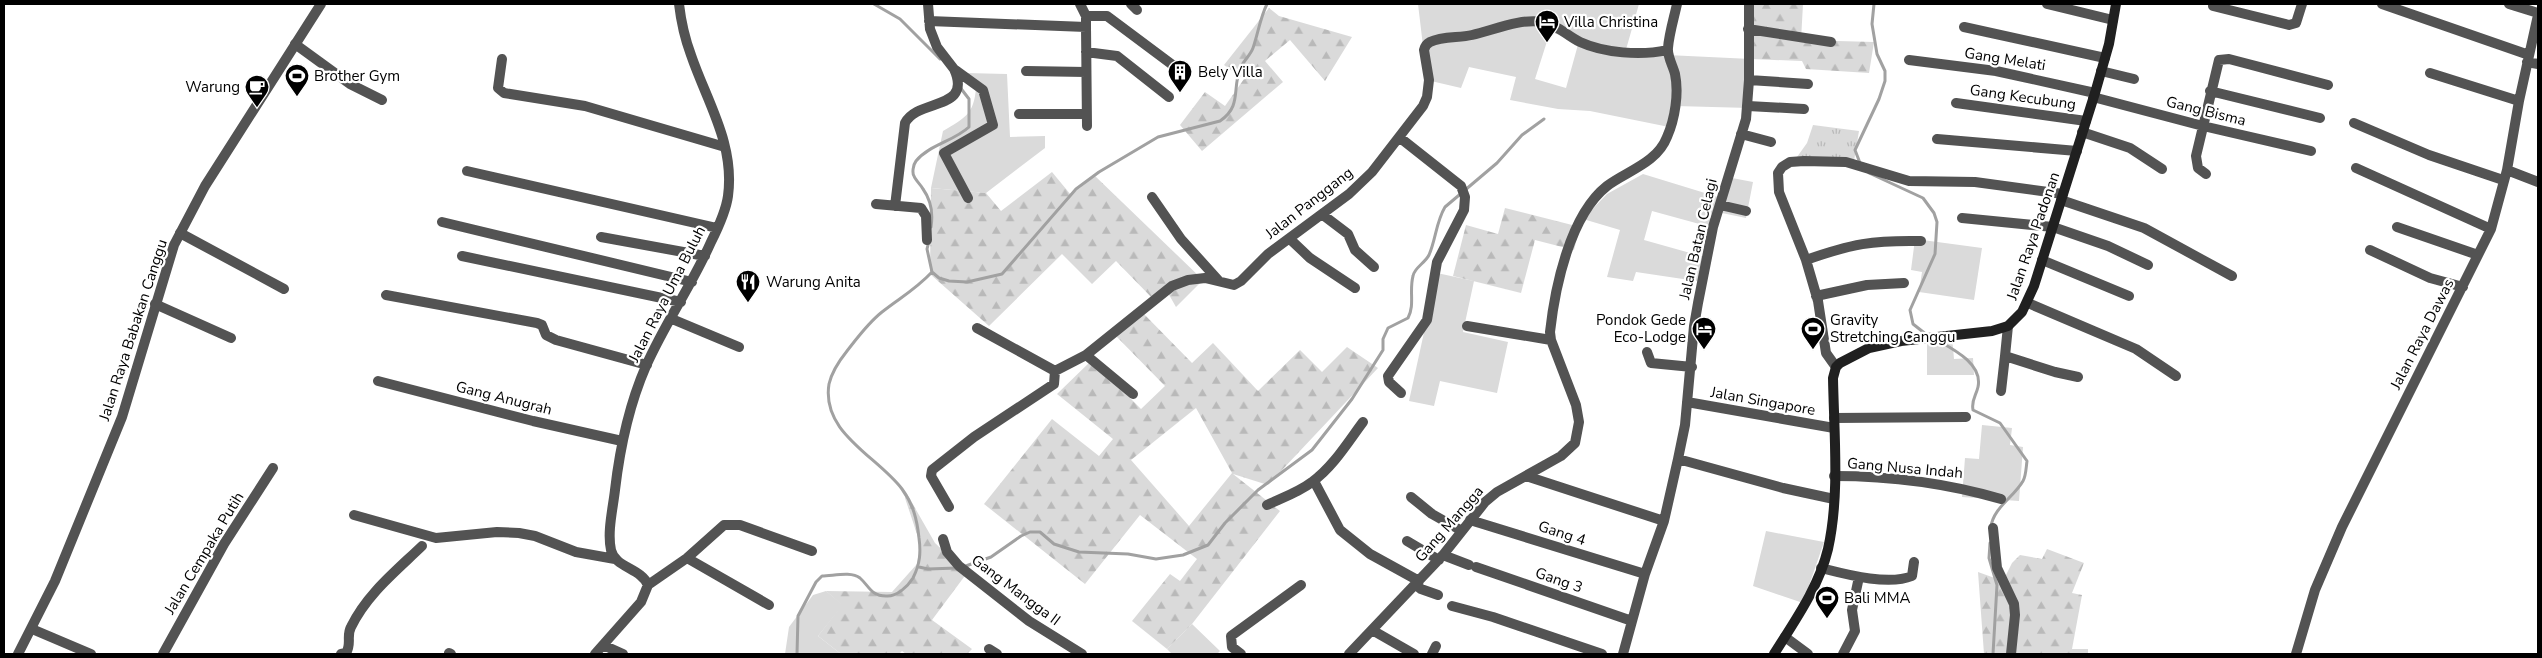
<svg xmlns="http://www.w3.org/2000/svg" width="2542" height="658" viewBox="0 0 2542 658" font-family="'Nunito Sans',sans-serif">
<style>
.grass{fill:#dadada;fill-rule:evenodd}
.forest{fill:url(#forest-firs);fill-rule:evenodd}
.park{fill:url(#park-tufts)}
.lines{fill:none;stroke-linecap:round;stroke-linejoin:round}
.stream{stroke:#a1a1a1;stroke-width:3}
.minor{stroke:#535353;stroke-width:10}
.tertiary{stroke:#535353;stroke-width:10}
.secondary{stroke:#202020;stroke-width:10}
.labels{text-anchor:middle;dominant-baseline:central;stroke-width:4.5;stroke-linejoin:round;paint-order:stroke}
.poi-label{font-size:15px;fill:#000;stroke:#fff;text-anchor:start}
.street-label{font-size:15px;fill:#000;stroke:#fff}
</style>
<defs>
<pattern id="forest-firs" width="22" height="20" patternUnits="userSpaceOnUse" patternTransform="scale(1.25)"><rect width="22" height="20" fill="#dadada"/><path d="M5 1l3.5 6h-7zM16 11l3.5 6h-7z" fill="#b9b9b9"/></pattern>
<pattern id="park-tufts" width="24" height="20" patternUnits="userSpaceOnUse" patternTransform="scale(1.25)"><rect width="24" height="20" fill="#dadada"/><path d="M3 7l-1-3M5 7V3M7 7l1-3M15 17l-1-3M17 17v-4M19 17l1-3" fill="none" stroke="#b9b9b9"/></pattern>
</defs>
<rect width="100%" height="100%" fill="#fff"/>
<!-- grass -->
<path class="grass" d="M1418 4H1639L1625 53 1751 59 1750 108 1675 106 1674 128 1590 111 1558 109 1510 100 1516 77 1469 67 1461 88 1431 81 1423 46ZM1550 32 1579 41 1566 88 1535 79Z
M965 73 1007 74 1010 137 1045 136V148L986 193 931 188 943 131C965 118 974 114 976 88Z
M1643 174 1718 197 1732 178 1753 182 1746 218 1717 212 1714 228 1652 211 1644 240 1708 258 1703 282 1636 272 1633 281 1607 277 1620 230 1583 219 1607 194Z
M1915 239 1982 248 1974 300 1919 292 1922 272 1911 270Z
M1437 273 1474 281 1463 332 1508 342 1497 393 1440 381 1434 406 1409 401Z
M1952 336 1954 359 1973 358 1974 375H1927V342Z
M1982 425 2012 428 2010 445 2023 447 2019 501 1962 497 1965 458 1979 459Z
M1766 531 1824 542 1803 603 1753 586Z
M826 591 843 605 818 636 841 654H785L789 627 813 595Z
M1192 624 1220 651 1217 654H1172L1167 649Z"/>
<!-- forest -->
<path class="forest" d="M1749 4H1803L1801 40 1874 42 1869 73 1806 69 1802 61 1751 59Z
M1269 8 1279 16 1352 37 1325 81 1290 40 1265 61 1283 82 1202 151 1180 125 1205 92 1225 106 1244 79 1224 65Z
M1052 172 1071 195 1095 176 1203 280 1176 307 1168 293 1155 301 1116 261 1092 284 1062 254 989 326 930 274 931 188 986 193 1001 211Z
M1505 208 1580 227 1574 250 1535 240 1521 293 1453 276 1466 225 1498 234Z
M1140 310 1192 363 1213 343 1258 391 1300 350 1322 372 1347 347 1378 368 1268 485 1233 474 1280 511 1192 624 1167 649 1132 621 1170 574 1180 581 1197 559 1140 515 1085 584 984 504 1052 419 1099 456 1113 439 1057 394 1092 360 1141 409 1165 386 1116 336ZM1196 408 1232 473 1189 526 1131 460Z
M907 494 935 543 967 573 932 620 972 649 967 654H906L902 651 899 654H841L818 636 842 605 826 591 892 592 917 564 920 543 905 498Z
M2047 549 2084 563 2072 593 2082 595 2072 649H2088V654H1984L1978 572 2003 581 2012 563 2020 555 2042 559Z"/>
<!-- park -->
<path class="park" d="M1813 125 1859 131 1853 167 1792 164 1807 143Z"/>
<g class="lines">
<!-- stream -->
<path class="stream" d="M874 4 900 19 940 59
M1860 163 1855 150 1879 99 1885 81V71L1877 54 1872 24 1874 4
M1869 173 1923 198 1934 213 1937 222 1935 254 1910 310 1913 324 1927 335
M931 227C933 214 931 200 923 189 921 185 916 181 914 176 912 173 913 165 916 161 929 145 954 141 969 127V99L959 86
M932 272 939 278 949 281 967 282 1002 274 1076 189 1099 172 1158 137 1220 121C1242 106 1232 89 1240 69 1243 61 1250 56 1253 48 1258 34 1260 18 1267 4
M1937 340C1953 349 1983 364 1978 387 1976 396 1971 400 1973 410L2000 423 2027 461C2026 468 2026 476 2023 481 2014 497 1993 508 1991 527
M1990 543 1989 558 1997 585 1993 654
M919 567 928 569 957 568
M963 567 991 557 1021 536 1030 532H1040L1054 544 1079 552 1128 554 1156 559 1183 555 1208 545 1225 523 1258 490 1312 450 1352 399 1383 350V339L1388 328 1408 318C1415 305 1409 291 1413 276 1414 268 1425 263 1429 255 1436 239 1436 222 1445 207L1497 163 1522 135 1544 119
M797 654 798 616 816 582 822 576C833 576 851 571 860 578 869 586 871 596 886 596 897 597 908 586 913 578 920 564 921 553 919 538 917 519 913 504 902 489 877 456 821 433 829 384 832 371 839 361 847 351 858 337 868 323 882 312 901 297 915 290 932 272L927 249 929 241"/>
<!-- minor -->
<path class="minor" d="M928 4 930 29 937 47 954 69 983 90 993 125 944 153 968 198
M1080 4 1086 16V27L1087 126
M1131 4 1137 10
M2047 4 2113 20
M2382 4 2529 55
M2509 4 2538 13
M2213 6 2289 25 2296 23 2302 4
M1086 16H1107L1178 69
M929 21 1086 27
M1964 27 2105 58
M1748 29 1831 42
M295 44 350 84 382 100
M1086 52 1117 56 1169 97
M502 59 498 88 504 93 585 106 725 147
M1909 60 1996 71 2095 93
M2527 62 2538 64
M1026 71 1086 72
M2101 71 2134 79
M2430 73 2519 101
M1749 80 1808 84
M2210 91 2320 118
M2093 97 2203 126 2311 151
M1956 103 2086 121
M1748 106 1804 109
M1019 114H1086
M2354 123 2429 155 2503 180
M2082 132 2130 148 2162 169
M1741 134 1771 142
M1399 137 1461 186 1465 197 1464 210 1437 262 1427 320 1388 376 1389 382 1401 393
M1937 139 2077 151
M2356 168 2491 229
M2507 170 2538 182
M467 171 717 228
M2206 174 2198 168 2196 156 2219 60 2229 59 2328 85
M1152 197 1181 239 1219 281
M2061 200 2144 228 2232 276
M876 204 921 208 926 216 927 240
M1720 205 1746 211
M895 206 905 123C918 98 973 111 954 69
M1323 215 1348 234 1355 250 1374 267
M1962 218 2053 227 2108 246 2148 265
M442 222 692 282
M2397 227 2478 255
M180 233 284 289
M601 237 705 256
M1290 239 1310 258 1355 288
M2370 250 2430 278 2463 287
M462 256 681 302
M1806 260C1851 244 1873 240 1921 241
M2042 260 2129 296
M386 295 537 323 542 325 546 335 556 340 647 365
M1816 296 1867 285 1904 283
M2028 303 2136 349 2176 376
M155 304 231 338
M672 319 739 347
M1467 326 1551 340
M2008 326 2005 356 2055 372 2078 377
M977 328 1055 371 1086 355 1172 286 1188 280 1205 278 1234 285 1241 281 1268 254 1349 194 1372 172 1423 106 1427 97 1429 80 1424 50C1425 46 1426 44 1430 42 1442 36 1459 38 1472 35 1494 30 1520 18 1543 22 1558 25 1567 36 1580 42 1604 53 1641 56 1667 50
M1647 352 1651 363 1692 367
M1086 355 1133 394
M1836 367 1826 353 1818 301 1806 260 1779 192 1778 173 1782 167 1790 162 1804 161 1846 162 1909 181 1975 182 2063 194
M378 381 533 421 622 441
M2001 391 2005 356
M1687 402 1834 428
M1834 418 1966 417
M1678 459 1783 488 1834 499
M1526 476 1664 521
M1834 476C1891 476 1946 483 2001 499
M1314 481 1340 530 1370 554 1419 581
M1411 497 1432 514 1462 531
M1267 505C1282 498 1299 492 1312 482 1333 467 1348 442 1363 422
M949 507 931 476 932 470 974 437 1054 384 1055 371
M354 515 436 538 497 532 519 533 535 536 576 552 615 559
M1470 520 1645 574
M1993 528 1997 568 2014 604 2015 615 2011 654
M943 539 947 552 959 566 1029 621 1082 654
M1407 541 1439 560
M1443 555 1469 565
M687 558 769 605
M1476 567 1632 621
M1821 568C1845 574 1888 586 1912 576L1914 562
M648 585C641 568 615 568 611 550 607 532 613 508 615 490 620 447 629 405 646 366 665 323 692 285 711 242 718 228 726 211 728 196 735 144 707 102 691 55 685 39 681 21 679 4
M648 585 687 558 724 525H740L812 551
M1416 585 1421 589 1438 595
M1452 606 1493 617 1602 654
M32 629 91 654
M1372 630 1414 654
M1785 637 1808 654
M603 645 623 654
M989 649 997 654
M449 653 451 654
M163 654 224 544 273 468
M341 654 346 653C352 644 346 636 351 627 367 594 396 571 422 546
M595 654 641 602 648 585
M1241 654 1232 647 1231 636 1301 585
M1349 654 1443 555 1485 502 1497 492 1561 456 1575 443 1579 422 1576 405 1551 340 1550 332C1555 287 1570 215 1607 186 1627 171 1657 163 1667 137 1675 119 1679 93 1675 74 1673 66 1667 56 1668 48 1669 34 1674 18 1677 4
M1432 654 1436 646
M1623 654 1645 574 1664 521 1678 459 1685 425 1694 326 1698 303 1713 227 1746 119 1749 80V4
M1843 654 1855 631 1852 610 1859 577
M2296 654 2315 590 2342 527 2491 229 2507 170 2519 101 2538 15"/>
<!-- tertiary -->
<path class="tertiary" d="M18 654 55 581 122 417 174 245 205 186 321 4"/>
<!-- secondary -->
<path class="secondary" d="M1774 654C1794 622 1819 587 1828 549 1840 495 1834 434 1833 378L1836 367 1840 363 1869 348 1901 341 1992 331 2008 326 2022 312 2034 286 2095 93 2109 44 2116 4"/>
</g>
<!-- icons -->
<defs>
<symbol id="hotel-pin" viewBox="-11 -11 22 30"><path d="M0 17L-7.5 6A9.5 9.5 0 1 1 7.5 6Z" fill="#000" stroke="#fff"/><path d="M-6-4.5h1.5V1H6V5H4.5V3h-9V5H-6ZM-4 0a1.8 1.8 0 1 1 3.6 0ZM.5 0V-2.5h3Q6-2.5 6 0Z" fill="#fff"/></symbol>
<symbol id="building-pin" viewBox="-11 -11 22 30"><path d="M0 17L-7.5 6A9.5 9.5 0 1 1 7.5 6Z" fill="#000" stroke="#fff"/><path d="M-4-6H4V6H1V3H-1V6H-4ZM-2.5-4.3h1.7v1.8h-1.7ZM.8-4.3h1.7v1.8H.8ZM-2.5-1h1.7V.8h-1.7ZM.8-1h1.7V.8H.8Z" fill="#fff"/></symbol>
<symbol id="stadium-pin" viewBox="-11 -11 22 30"><path d="M0 17L-7.5 6A9.5 9.5 0 1 1 7.5 6Z" fill="#000" stroke="#fff"/><path d="M0-5a6.5 5 0 1 0 0 10a6.5 5 0 1 0 0-10ZM-3.5-1.8h7v3.6h-7Z" fill="#fff"/></symbol>
<symbol id="cafe-pin" viewBox="-11 -11 22 30"><path d="M0 17L-7.5 6A9.5 9.5 0 1 1 7.5 6Z" fill="#000" stroke="#fff"/><path d="M-5.5-4.5H6V0H3Q3 3.5 0 3.5H-2.5Q-5.5 3.5-5.5 0ZM3-3.2v2h1.7v-2ZM-6 4.5H4V6H-6Z" fill="#fff"/></symbol>
<symbol id="restaurant-pin" viewBox="-11 -11 22 30"><path d="M0 17L-7.5 6A9.5 9.5 0 1 1 7.5 6Z" fill="#000" stroke="#fff"/><path d="M-5-6h1v4h1v-4h1v4h1v-4h1v5L-1.5 .5V6h-2V.5L-5-1ZM5-6V6H3V1.5H1.5Q1.5-4 5-6Z" fill="#fff"/></symbol>
</defs>
<g fill-rule="evenodd">
<use href="#hotel-pin" x="1533" y="8" width="28" height="38"/>
<use href="#building-pin" x="1166" y="58" width="28" height="38"/>
<use href="#stadium-pin" x="283" y="62" width="28" height="38"/>
<use href="#cafe-pin" x="243" y="73" width="28" height="38"/>
<use href="#restaurant-pin" x="734" y="268" width="28" height="38"/>
<use href="#hotel-pin" x="1690" y="315" width="28" height="38"/>
<use href="#stadium-pin" x="1799" y="315" width="28" height="38"/>
<use href="#stadium-pin" x="1813" y="584" width="28" height="38"/>
</g>
<g class="labels">
<!-- poi labels -->
<g class="poi-label">
<text x="1564" y="22">Villa Christina</text>
<text x="1198" y="72">Bely Villa</text>
<text x="314" y="76">Brother Gym</text>
<text x="240" y="87" text-anchor="end">Warung</text>
<text x="766" y="282">Warung Anita</text>
<text x="1686" y="320" text-anchor="end">Pondok Gede<tspan x="1686" dy="17">Eco-Lodge</tspan></text>
<text x="1830" y="320">Gravity<tspan x="1830" dy="17">Stretching Canggu</tspan></text>
<text x="1844" y="598">Bali MMA</text>
</g>
<!-- street labels -->
<g class="street-label">
<text transform="translate(2005 59) rotate(9)">Gang Melati</text>
<text transform="translate(2023 97) rotate(8)">Gang Kecubung</text>
<text transform="translate(2206 111) rotate(14)">Gang Bisma</text>
<text transform="translate(1309 203) rotate(-38)">Jalan Panggang</text>
<text transform="translate(2033 236) rotate(-71)">Jalan Raya Padonan</text>
<text transform="translate(1698 239) rotate(-77)">Jalan Batan Celagi</text>
<text transform="translate(667 294) rotate(-63)">Jalan Raya Uma Buluh</text>
<text transform="translate(133 330) rotate(-72)">Jalan Raya Babakan Canggu</text>
<text transform="translate(2422 334) rotate(-63)">Jalan Raya Dawas</text>
<text transform="translate(504 398) rotate(14)">Gang Anugrah</text>
<text transform="translate(1763 401) rotate(10)">Jalan Singapore</text>
<text transform="translate(1905 468) rotate(5)">Gang Nusa Indah</text>
<text transform="translate(1449 524) rotate(-49)">Gang Mangga</text>
<text transform="translate(1562 533) rotate(18)">Gang 4</text>
<text transform="translate(204 553) rotate(-59)">Jalan Cempaka Putih</text>
<text transform="translate(1559 580) rotate(19)">Gang 3</text>
<text transform="translate(1016 590) rotate(37)">Gang Mangga II</text>
</g>
</g>
<!-- border -->
<rect width="2542" height="658" fill="none" stroke="#000000" stroke-width="10"/>
</svg>
